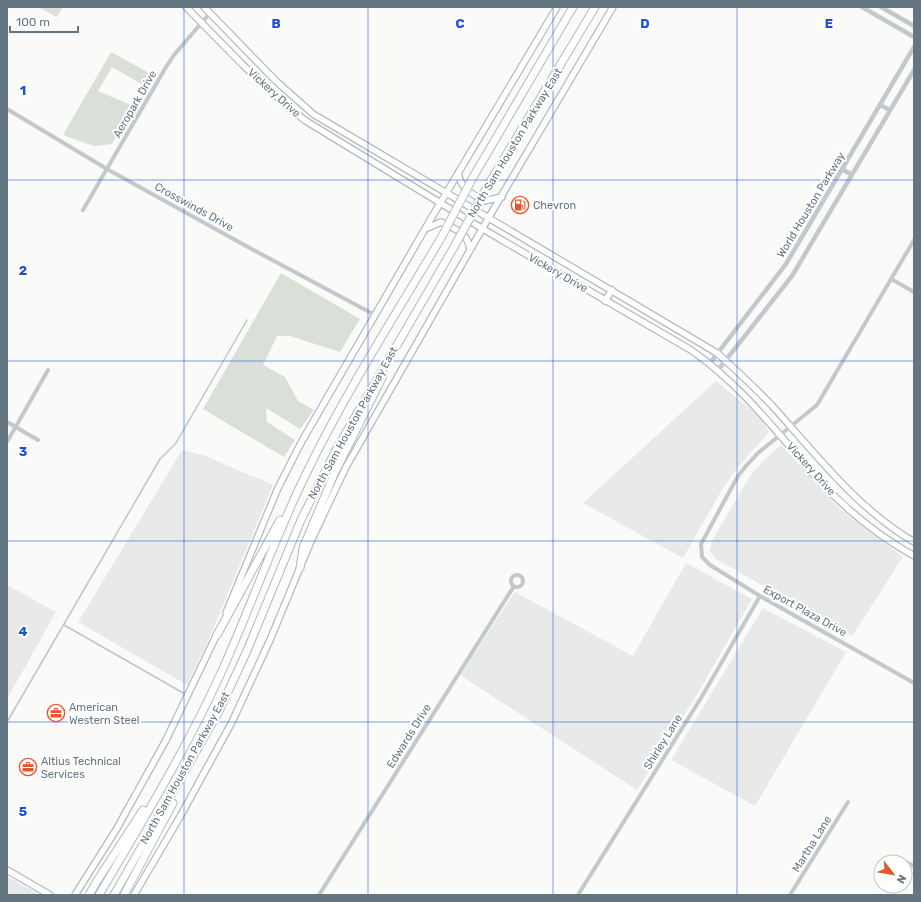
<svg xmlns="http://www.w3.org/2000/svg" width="921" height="902" viewBox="0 0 921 902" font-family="Rubik,sans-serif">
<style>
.built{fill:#e8e9e9}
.green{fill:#dadfd7}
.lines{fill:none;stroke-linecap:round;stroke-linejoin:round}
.stream{stroke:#bbc7cb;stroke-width:1.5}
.secondary-casing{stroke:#b3babf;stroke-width:8}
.motorway-casing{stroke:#b4b9bd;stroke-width:9}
.minor{stroke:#c3c8cc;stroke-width:4}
.tertiary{stroke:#c3c8cc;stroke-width:4.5}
.secondary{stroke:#fff;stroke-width:5.5}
.motorway{stroke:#fff;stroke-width:7}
.motorway-bridge-casing{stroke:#b4b9bd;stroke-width:9;stroke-linecap:butt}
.motorway-bridge{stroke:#fff;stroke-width:7}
.grid{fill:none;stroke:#1d4ed8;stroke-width:1;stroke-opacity:0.55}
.labels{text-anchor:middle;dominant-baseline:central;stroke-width:4;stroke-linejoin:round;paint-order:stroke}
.street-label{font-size:11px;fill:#657683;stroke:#fff}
.poi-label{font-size:11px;fill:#657683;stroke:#fff;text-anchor:start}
.grid-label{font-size:13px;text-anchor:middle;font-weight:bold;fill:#1d4ed8;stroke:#fff;stroke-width:4;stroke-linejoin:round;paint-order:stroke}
</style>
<rect width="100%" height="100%" fill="#fafaf8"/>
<!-- built -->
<path class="built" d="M716 381 759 416 769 432 738 467 723 488 683 558 583 503Z
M781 445 839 508 903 557 852 636 716 559 709 550 713 539 750 476 764 460Z
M182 450 203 455 273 485 206 646 187 685 78 622Z
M686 563 752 599 698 693 637 790 460 675 515 592 633 656Z
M7 585 56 612 7 699Z
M763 608 846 652 755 806 671 760Z
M7 876 38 894V895H7Z"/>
<!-- green -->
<path class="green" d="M38 7H63L57 17Z
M111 52 153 75 145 86 112 67 98 91 133 106 112 144 94 146 63 135Z
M281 273 360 319 340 352 290 336H277L263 365 285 377 298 401 314 410 300 429 266 408 267 422 295 440 284 457 203 409Z"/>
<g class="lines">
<!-- stream -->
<path class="stream" d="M64 625 185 694
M7 722 160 459 176 443 247 320"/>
<defs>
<path id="secondary" d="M186 7 243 65 290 109 306 121 483 229 691 350C740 384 776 431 815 476 843 507 877 535 914 556
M204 7 276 81 313 114 717 353C738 372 758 390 776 410 819 458 858 509 914 542
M458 173C461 189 471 193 484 201L502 197
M425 229 441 222C456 230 468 232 470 250
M605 301 612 290
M226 613 278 488 302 441 429 222 557 7
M7 870 50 895
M75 895 116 830 166 740 218 632
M134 895 181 815 232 722 270 640 311 541 346 467 489 217 613 7"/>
<path id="motorway" d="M472 179 573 7
M487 187 595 7
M300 568 303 548 335 472 383 376
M217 635 280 520
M97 881 143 810
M99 895C142 822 186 750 221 673 251 607 274 539 306 474 345 393 395 316 441 238
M114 895 219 711 246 653 301 520 336 450 454 247
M124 895 173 803"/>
</defs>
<!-- secondary casing -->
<use href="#secondary" class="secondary-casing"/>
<!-- motorway casing -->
<use href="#motorway" class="motorway-casing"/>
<!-- minor -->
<path class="minor" d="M7 109 107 169 248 247 375 315
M83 210 166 67 174 55 210 13
M914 240 817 405 758 453 746 466 738 476 701 544 702 557 710 565 760 596 914 683
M891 279 914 292
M7 422 38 440
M7 442 48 370
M511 581a6 6 0 1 1 12 0a6 6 0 1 1-12 0Z
M906 862 914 866
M319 895 514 586
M578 895 701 698 760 596
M790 895 848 802"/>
<!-- tertiary -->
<path class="tertiary" d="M862 7 914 37
M881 7 914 26
M880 105 890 110
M842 169 852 175
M710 363 786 264 914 47
M718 370 792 276 914 70"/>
<!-- secondary -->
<use href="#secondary" class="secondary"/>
<!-- motorway -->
<use href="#motorway" class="motorway"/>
<defs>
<path id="motorway-bridge" d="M441 238 472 179
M454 247 487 187
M89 895 97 881"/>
</defs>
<!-- motorway-bridge casing -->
<use href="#motorway-bridge" class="motorway-bridge-casing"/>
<!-- motorway-bridge -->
<use href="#motorway-bridge" class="motorway-bridge"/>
</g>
<!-- grid -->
<path class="grid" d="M184 7V895M368 7V895M553 7V895M737 7V895M7 180H914M7 361H914M7 541H914M7 722H914"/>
<!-- icons -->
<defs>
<symbol id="fuel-ring" viewBox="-11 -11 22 22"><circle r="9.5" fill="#fff" stroke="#e4572e" stroke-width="1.5"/><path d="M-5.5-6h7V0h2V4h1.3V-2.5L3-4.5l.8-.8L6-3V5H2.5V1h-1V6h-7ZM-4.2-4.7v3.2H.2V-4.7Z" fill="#e4572e"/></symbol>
<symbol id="office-ring" viewBox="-11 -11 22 22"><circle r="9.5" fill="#fff" stroke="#e4572e" stroke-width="1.5"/><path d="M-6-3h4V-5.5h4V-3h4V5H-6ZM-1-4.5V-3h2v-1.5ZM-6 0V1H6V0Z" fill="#e4572e"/></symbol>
</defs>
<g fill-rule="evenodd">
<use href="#fuel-ring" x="510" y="195" width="20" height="20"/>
<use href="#office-ring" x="46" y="703" width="20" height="20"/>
<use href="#office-ring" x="18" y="757" width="20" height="20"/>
</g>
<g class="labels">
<!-- street labels -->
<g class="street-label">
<text transform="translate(274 93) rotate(42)">Vickery Drive</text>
<text transform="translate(135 104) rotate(-60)">Aeropark Drive</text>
<text transform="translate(515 143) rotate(-59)">North Sam Houston Parkway East</text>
<text transform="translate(811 205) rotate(-59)">World Houston Parkway</text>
<text transform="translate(194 207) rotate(29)">Crosswinds Drive</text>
<text transform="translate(558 273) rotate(30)">Vickery Drive</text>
<text transform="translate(353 423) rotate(-61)">North Sam Houston Parkway East</text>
<text transform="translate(811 469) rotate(48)">Vickery Drive</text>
<text transform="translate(805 611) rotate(29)">Export Plaza Drive</text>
<text transform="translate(409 736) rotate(-58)">Edwards Drive</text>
<text transform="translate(663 742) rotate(-58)">Shirley Lane</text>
<text transform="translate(185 768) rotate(-61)">North Sam Houston Parkway East</text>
<text transform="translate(812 844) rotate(-58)">Martha Lane</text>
</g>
<!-- poi labels -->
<g class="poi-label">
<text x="533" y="205">Chevron</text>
<text x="69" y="707">American<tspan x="69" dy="13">Western Steel</tspan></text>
<text x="41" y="761">Altius Technical<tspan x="41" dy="13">Services</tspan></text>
</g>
</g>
<g class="grid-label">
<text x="276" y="28">B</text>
<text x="460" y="28">C</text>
<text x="645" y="28">D</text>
<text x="829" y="28">E</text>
<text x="23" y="95">1</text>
<text x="23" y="275">2</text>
<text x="23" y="456">3</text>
<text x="23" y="636">4</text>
<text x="23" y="816">5</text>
</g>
<!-- border -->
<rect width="921" height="902" fill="none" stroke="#657683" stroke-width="16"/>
<!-- north arrow -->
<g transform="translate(893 874) rotate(121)"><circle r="19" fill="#ffffff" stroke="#c1c8cd"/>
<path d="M0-3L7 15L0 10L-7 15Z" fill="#e4572e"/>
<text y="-6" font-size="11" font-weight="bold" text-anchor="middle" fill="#657683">N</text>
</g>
<!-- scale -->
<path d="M10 26v6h68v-6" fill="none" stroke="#657683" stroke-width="2"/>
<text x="16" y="26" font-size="12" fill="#657683" stroke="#ffffff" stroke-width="3" paint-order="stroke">100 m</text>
</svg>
